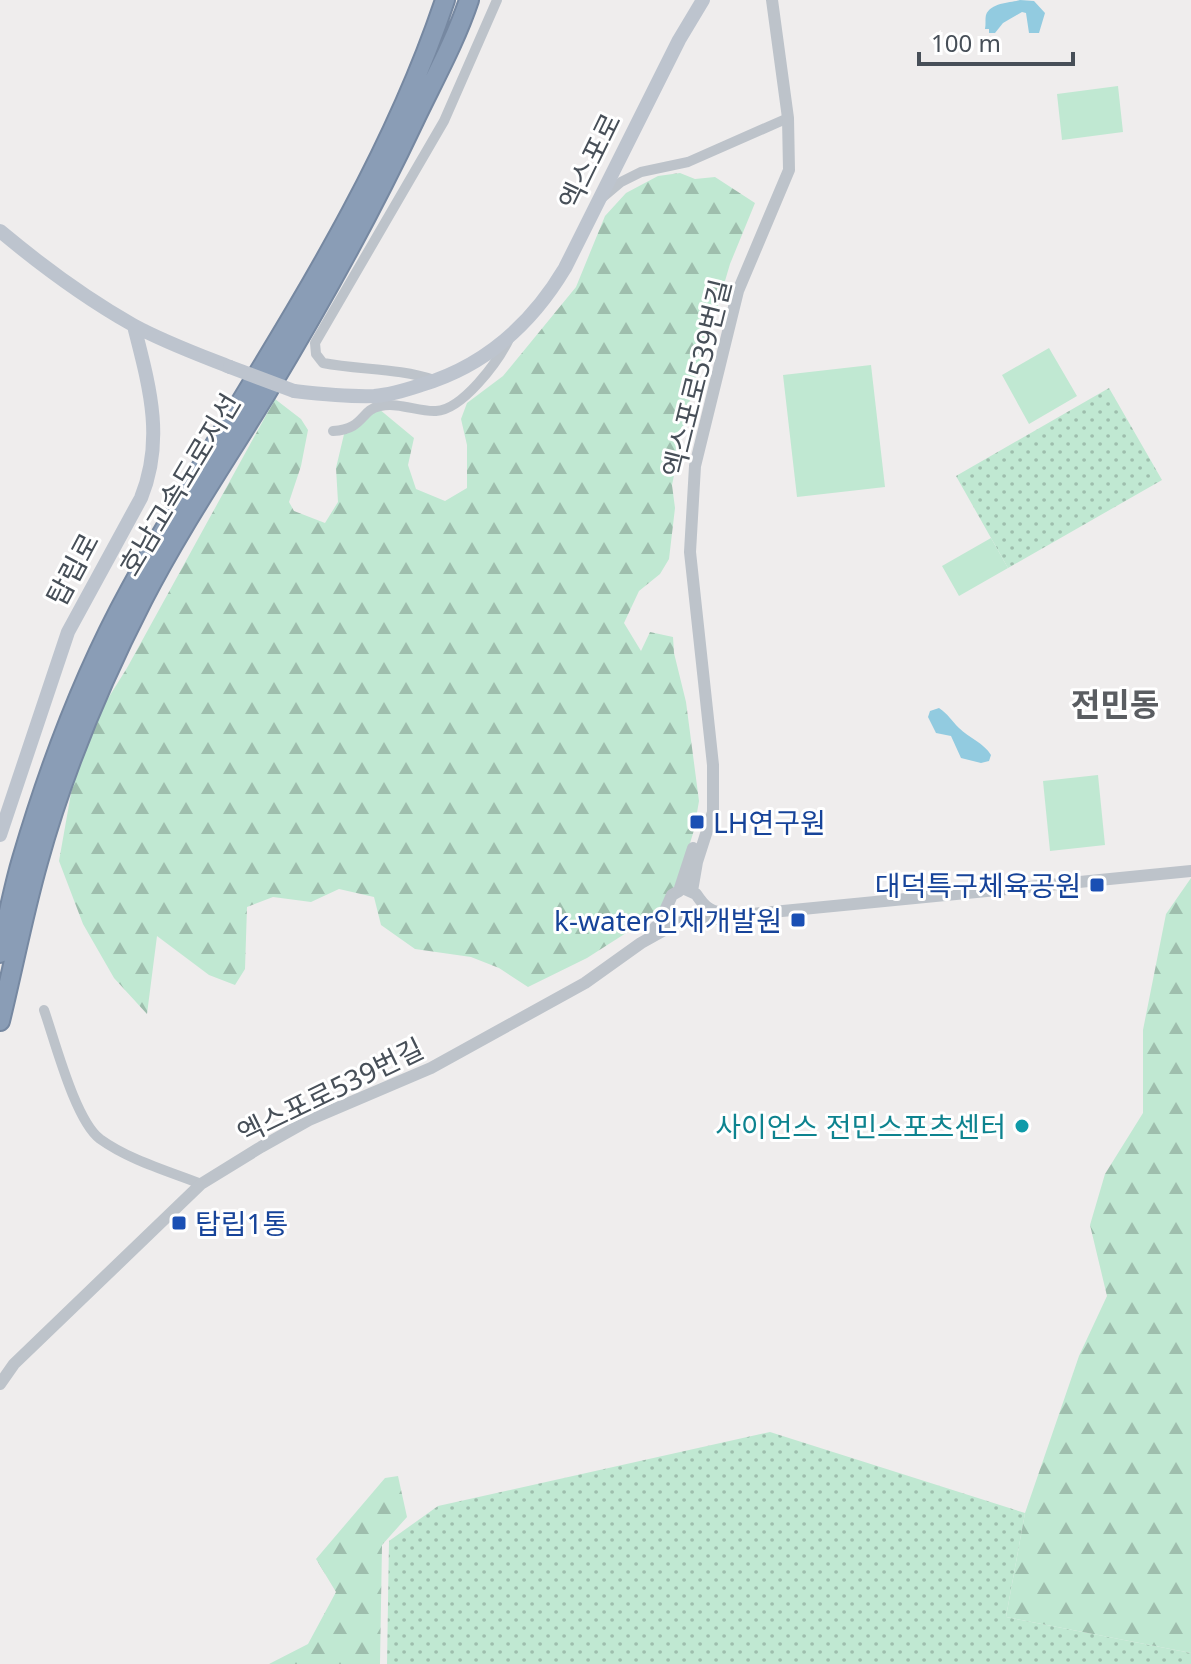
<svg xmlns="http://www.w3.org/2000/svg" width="1191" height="1664" viewBox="0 0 1191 1664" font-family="'Noto Sans','Noto Sans KR',sans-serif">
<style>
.grass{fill:url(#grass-dots)}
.forest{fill:url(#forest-firs)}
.pitch{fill:#c0e8d2}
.water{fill:#92cbe0}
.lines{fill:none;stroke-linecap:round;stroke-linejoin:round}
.motorway-casing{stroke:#7688a1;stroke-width:22}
.minor{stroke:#bdc3ca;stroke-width:10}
.tertiary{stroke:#bdc3ca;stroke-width:12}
.secondary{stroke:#bdc4ce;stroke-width:14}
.motorway{stroke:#8a9db6;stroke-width:18}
.secondary-bridge{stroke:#bdc4ce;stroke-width:14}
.transit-dot{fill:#1a4fb4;stroke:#fff;stroke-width:3}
.culture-dot{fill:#0f9aa8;stroke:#fff;stroke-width:3}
.labels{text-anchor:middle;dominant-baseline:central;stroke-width:6;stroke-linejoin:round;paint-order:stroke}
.street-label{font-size:28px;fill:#474f58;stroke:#fff}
.transit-label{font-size:28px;fill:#164399;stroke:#fff;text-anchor:start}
.culture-label{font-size:28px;fill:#0d838f;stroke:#fff;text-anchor:end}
.quarter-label{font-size:32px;font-weight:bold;fill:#5a5d61;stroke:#fff}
</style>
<defs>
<pattern id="grass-dots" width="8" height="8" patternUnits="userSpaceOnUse" patternTransform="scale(2)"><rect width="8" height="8" fill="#c0e8d2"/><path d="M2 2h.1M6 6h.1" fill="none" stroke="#9ebead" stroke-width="1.8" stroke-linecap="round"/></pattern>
<pattern id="forest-firs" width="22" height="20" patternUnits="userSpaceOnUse" patternTransform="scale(2)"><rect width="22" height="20" fill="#c0e8d2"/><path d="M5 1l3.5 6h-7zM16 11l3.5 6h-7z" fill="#9ebead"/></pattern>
</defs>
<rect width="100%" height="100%" fill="#efeded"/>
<!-- grass -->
<path class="grass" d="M1109 388 1162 480 1008 568 956 476Z
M770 1432 1025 1513 1006 1617 1191 1653V1664H387L389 1541 438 1506Z"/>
<!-- forest -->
<path class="forest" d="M680 173 695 179 715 177 755 203 730 264 689 403 672 485 675 508 669 559 660 574 639 591 624 623 641 651 650 632 673 637 674 653 686 702 699 801 694 830 678 883 669 892 662 910 587 958 528 987 499 968 471 957 415 949 381 925 374 897 339 889 311 902 273 897 247 907 245 969 235 985 209 975 157 936 147 1014 114 978 83 924 59 861 73 782 102 708 127 668 275 399 301 419 308 430 301 466 289 502 294 511 325 523 338 502 336 468 345 430 379 409 414 438 408 465 416 489 445 501 467 488V445L461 419 467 403 503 376 576 287 605 216 626 193 658 176Z
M1191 878V1653L1006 1617 1025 1513 1079 1356 1107 1296 1090 1225 1105 1174 1143 1113V1030L1166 914Z
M398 1476 407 1517 382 1545 380 1664H269L308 1644 336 1592 316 1559 385 1478Z"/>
<!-- pitch -->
<path class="pitch" d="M1118 86 1123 132 1062 140 1057 94Z
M1049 348 1077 396 1029 424 1002 375Z
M871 365 885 487 797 497 783 375Z
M991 538 1008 568 959 596 942 566Z
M1098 775 1105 845 1050 851 1043 781Z"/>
<!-- water -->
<path class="water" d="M1020 0 1034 1 1045 13 1039 33H1029L1026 13 1022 12 1003 23 995 33H989V29H985C986 24 985 19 986 15 991 2 1012 3 1020 0Z
M939 708C949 715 951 720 959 728 969 738 984 743 991 755L989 761 981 763 961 758 951 736 936 733 928 717 930 711Z"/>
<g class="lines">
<defs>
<path id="motorway" d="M0 953C7 922 13 889 22 859 49 767 84 674 130 590 237 395 374 213 445 0
M0 1021C13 968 23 915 38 862 63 771 100 683 143 599 180 527 225 461 267 392 320 304 370 214 414 121 433 81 455 42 469 0"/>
</defs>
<!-- motorway casing -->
<use href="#motorway" class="motorway-casing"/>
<!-- minor -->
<path class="minor" d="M602 198 621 182 641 172 688 162 788 118
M434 380C399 368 360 370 323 363L316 354 315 343 444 121 497 0
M333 431C365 429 360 410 380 406 400 402 418 412 436 411 462 410 498 362 509 339
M44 1010C55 1041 75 1120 100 1139 129 1160 168 1171 201 1184"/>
<!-- tertiary -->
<path class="tertiary" d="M685 889 696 894C706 909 710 911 729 915
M692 891 697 862 713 812V765L690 552 695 466 738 291 789 170 788 118 772 0
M650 933 660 922 672 895 679 891 693 848
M0 1384 14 1364 201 1184 261 1147 309 1120 431 1068 585 983 641 943 675 924 695 918 718 919 732 916 1191 871"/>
<!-- secondary -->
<path class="secondary" d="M0 231C42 266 85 298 133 325 164 342 197 354 230 367
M294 391C321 394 347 397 374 396 390 395 406 390 421 385 485 366 531 325 565 268L679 40 703 0
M0 835 68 632 141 498C165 439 149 385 134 326"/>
<!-- motorway -->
<use href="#motorway" class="motorway"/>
<!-- secondary-bridge -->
<path class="secondary-bridge" d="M230 367 294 391"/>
</g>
<!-- markers -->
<g class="transit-dot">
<rect x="689" y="814" width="16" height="16" rx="4"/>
<rect x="1089" y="877" width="16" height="16" rx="4"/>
<rect x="790" y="912" width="16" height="16" rx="4"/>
<rect x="171" y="1215" width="16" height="16" rx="4"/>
</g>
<circle class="culture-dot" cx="1022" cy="1126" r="8"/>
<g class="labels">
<!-- street labels -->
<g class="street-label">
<text transform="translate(589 161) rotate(-64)">엑스포로</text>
<text transform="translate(696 378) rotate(-76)">엑스포로539번길</text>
<text transform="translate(179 484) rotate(-59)">호남고속도로지선</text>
<text transform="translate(72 569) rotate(-62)">탑립로</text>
<text transform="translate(330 1090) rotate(-26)">엑스포로539번길</text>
</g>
<!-- transit labels -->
<g class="transit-label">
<text x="713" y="822">LH연구원</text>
<text x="1081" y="885" text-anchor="end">대덕특구체육공원</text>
<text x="782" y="920" text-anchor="end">k-water인재개발원</text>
<text x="195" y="1223">탑립1통</text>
</g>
<!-- culture labels -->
<g class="culture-label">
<text x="1006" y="1126">사이언스 전민스포츠센터</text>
</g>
<!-- quarter labels -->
<g class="quarter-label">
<text x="1115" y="703">전민동</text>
</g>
</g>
<!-- scale -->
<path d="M919 52v12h154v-12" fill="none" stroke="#474f58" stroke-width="4"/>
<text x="931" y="52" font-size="24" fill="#474f58" stroke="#ffffff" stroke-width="6" paint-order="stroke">100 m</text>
</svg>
